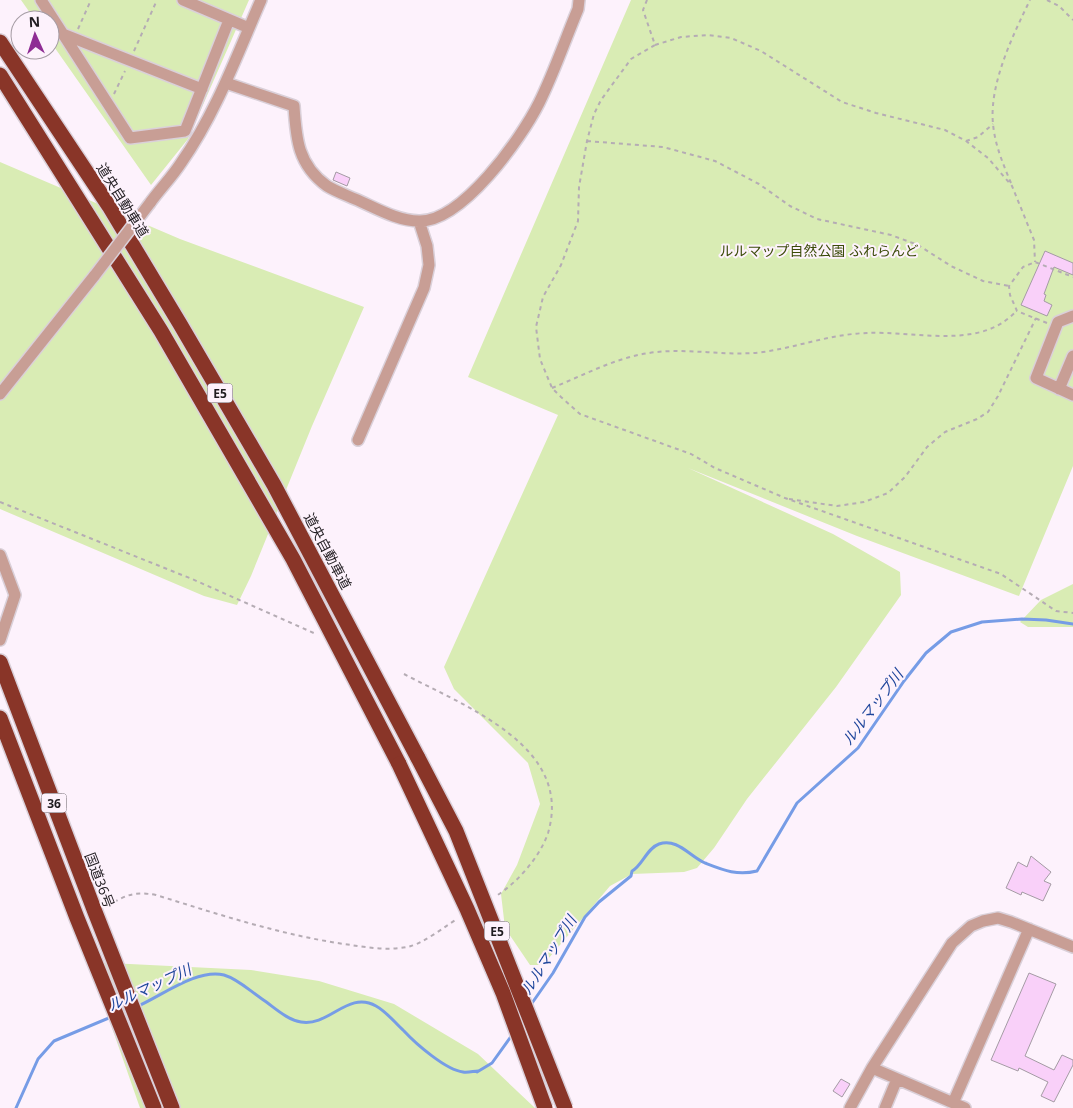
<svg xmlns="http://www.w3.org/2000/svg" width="1073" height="1108" viewBox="0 0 1073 1108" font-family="'Open Sans','Noto Sans JP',sans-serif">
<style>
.green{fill:#d9ecb4}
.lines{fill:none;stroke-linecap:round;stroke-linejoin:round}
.stream{stroke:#769ce6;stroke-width:3}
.building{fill:#f9d0f9;stroke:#a49ba4}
.minor-casing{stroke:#dad0d9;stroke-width:14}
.highway-casing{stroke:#dad0d9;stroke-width:18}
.path{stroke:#b5acb4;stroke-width:2;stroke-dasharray:4 4;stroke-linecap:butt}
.minor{stroke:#c89e95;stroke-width:11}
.highway{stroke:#893528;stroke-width:15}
.minor-bridge-casing{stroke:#dad0d9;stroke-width:14;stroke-linecap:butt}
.highway-bridge-casing{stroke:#dad0d9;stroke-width:18;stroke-linecap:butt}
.minor-bridge{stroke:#c89e95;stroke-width:11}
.highway-bridge{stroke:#893528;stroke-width:15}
.labels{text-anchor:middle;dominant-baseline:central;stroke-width:4;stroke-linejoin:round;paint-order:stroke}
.shield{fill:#fdf2fc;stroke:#625c62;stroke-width:1}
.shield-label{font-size:12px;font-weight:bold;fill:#201c20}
.street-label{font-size:14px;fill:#201c20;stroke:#fdf2fc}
.park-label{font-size:14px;fill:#3b4b08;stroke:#fdf2fc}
.water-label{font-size:15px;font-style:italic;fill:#1e459b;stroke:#fdf2fc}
</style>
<rect width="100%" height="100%" fill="#fdf2fc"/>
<!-- green -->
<path class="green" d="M21 0H249L188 139 151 185 50 41V20H35Z
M631 0H1073V466L1019 596 857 536 688 468 833 534 900 572 901 595 836 687 747 799 714 848 697 868 684 872 632 874 610 886 543 965H530L505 928 501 894 517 865 540 804 528 763 454 689 444 667 558 415 468 377Z
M0 162 180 239 364 307 312 426 251 576 237 605 204 596 0 509Z
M1073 584V627H1028L1020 622 1041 600Z
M89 962 251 970 319 981 394 1004 478 1054 535 1108H140Z"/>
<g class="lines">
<!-- stream -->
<path class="stream" d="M530 1006 553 973 585 917 599 902 631 876 632 871C642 866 647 848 659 844 678 838 689 856 705 863 723 870 737 876 757 871L797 803 858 748 904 681 926 653 951 632 982 622 1022 619 1046 620 1073 624
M136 1007C160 997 197 968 224 975 238 979 250 991 262 999 274 1007 287 1020 301 1022 329 1027 348 990 376 1006 387 1012 395 1023 404 1031 416 1044 446 1070 463 1072 468 1073 474 1071 478 1071L477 1072 492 1063 512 1035
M16 1108 38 1059 54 1041 111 1017"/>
</g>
<!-- building -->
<path class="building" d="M336 172 350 178 347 186 333 180Z
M1045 251 1073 263V275L1054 267 1044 294 1046 295 1044 301 1052 305 1047 316 1021 305Z
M1031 856 1051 872 1044 881 1051 884 1043 901 1022 892 1021 895 1006 888 1018 862 1027 867Z
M1029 973 1056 984 1025 1056 1054 1070 1062 1055 1073 1060V1065L1054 1102 1041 1096 1048 1082 1019 1068 1018 1071 991 1060Z
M841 1079 850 1084 842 1097 833 1091Z"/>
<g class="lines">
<defs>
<path id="minor" d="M41 0 130 138 185 131 229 20
M183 0 249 28
M63 34 202 89
M226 83 294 106C296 139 298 165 327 186 335 191 346 195 355 199 374 207 397 221 419 221 462 222 521 139 539 103 554 73 565 40 578 9L579 0
M150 203C160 189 172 177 181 163 216 113 237 55 261 0
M1073 316 1058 322 1036 378 1073 395
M1059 389 1073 356
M0 394 95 275
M358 440 424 288 429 265 427 246 419 221
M0 555 15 595 0 640
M872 1068 965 1108
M953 1103 1029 929
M850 1108 872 1068 952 943 971 926 983 921 998 918 1011 922 1073 947
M885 1108 897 1079"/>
<path id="highway" d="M0 42 109 206 180 324 274 485 418 758
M0 75 161 331 293 559 399 764
M0 662 95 912 172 1108
M0 718 77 918 154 1108"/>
</defs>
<!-- minor casing -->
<use href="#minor" class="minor-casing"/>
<!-- highway casing -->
<use href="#highway" class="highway-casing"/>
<!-- path -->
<path class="path" d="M647 0 643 10 655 45 631 59 601 100 594 114 587 141 579 187 578 221 561 265 543 297 536 327 540 359 552 388 561 397 580 414 691 454 715 468 785 498 1001 574 1056 611 1073 613
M1047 0 1059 6 1073 20
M78 29 91 0
M655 45 681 37 708 35 731 38 761 51 842 102 876 113 945 130 966 141 988 158 1012 186 1034 240 1035 262
M134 51 157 0
M114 94 125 71
M587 141 663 147 715 161 759 184 790 206 817 219 891 235 918 245 951 266 983 281 1009 286
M966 141 978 137 993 124
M1011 183C1003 164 995 145 993 124 989 84 1013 35 1030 0
M1047 323 1017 311 1010 295 1009 286 1023 267 1035 262 1073 277
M552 388C584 375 615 358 649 353 687 347 725 357 763 352 798 347 831 334 867 333 908 331 966 346 1002 323 1007 320 1012 315 1017 311
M789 499 837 506 864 502 888 493 905 477 927 447 945 432 977 419 988 412 998 396 1036 318
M0 502 192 579 316 634
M404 674C464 706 574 746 548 833 540 857 517 883 496 896
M107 906C126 895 134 891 156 895 221 915 284 936 351 945 370 948 392 951 411 946 423 943 446 926 457 919"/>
<!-- minor -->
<use href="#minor" class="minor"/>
<!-- highway -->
<use href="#highway" class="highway"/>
<defs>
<path id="minor-bridge" d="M95 275 150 203"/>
<path id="highway-bridge" d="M418 758 456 831 565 1108
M399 764 467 909 503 993 545 1108"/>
</defs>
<!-- minor-bridge casing -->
<use href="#minor-bridge" class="minor-bridge-casing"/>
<!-- highway-bridge casing -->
<use href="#highway-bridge" class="highway-bridge-casing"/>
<!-- minor-bridge -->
<use href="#minor-bridge" class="minor-bridge"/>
<!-- highway-bridge -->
<use href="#highway-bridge" class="highway-bridge"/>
</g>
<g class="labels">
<!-- shield labels -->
<g class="shield">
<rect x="207.5" y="383.5" width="25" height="19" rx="4"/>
<rect x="41.5" y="793.5" width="25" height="19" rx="4"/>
<rect x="484.5" y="921.5" width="25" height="19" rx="4"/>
</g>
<g class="shield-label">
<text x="220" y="393">E5</text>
<text x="54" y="803">36</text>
<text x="497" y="931">E5</text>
</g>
<!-- street labels -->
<g class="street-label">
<text transform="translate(123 200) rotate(58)">道央自動車道</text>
<text transform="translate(328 551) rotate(62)">道央自動車道</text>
<text transform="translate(100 880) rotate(69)">国道36号</text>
</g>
<!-- park labels -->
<g class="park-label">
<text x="819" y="250">ルルマップ自然公園 ふれらんど</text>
</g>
<!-- water labels -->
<g class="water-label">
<text transform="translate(872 707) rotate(-53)">ルルマップ川</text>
<text transform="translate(548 955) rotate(-58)">ルルマップ川</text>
<text transform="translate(149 987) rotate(-25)">ルルマップ川</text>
</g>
</g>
<!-- north arrow -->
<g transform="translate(35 35) rotate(357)"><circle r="24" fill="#fdf2fc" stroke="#a59ca4"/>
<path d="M0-4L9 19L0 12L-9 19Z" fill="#8f2d94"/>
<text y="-8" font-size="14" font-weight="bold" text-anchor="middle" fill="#201c20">N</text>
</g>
</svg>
